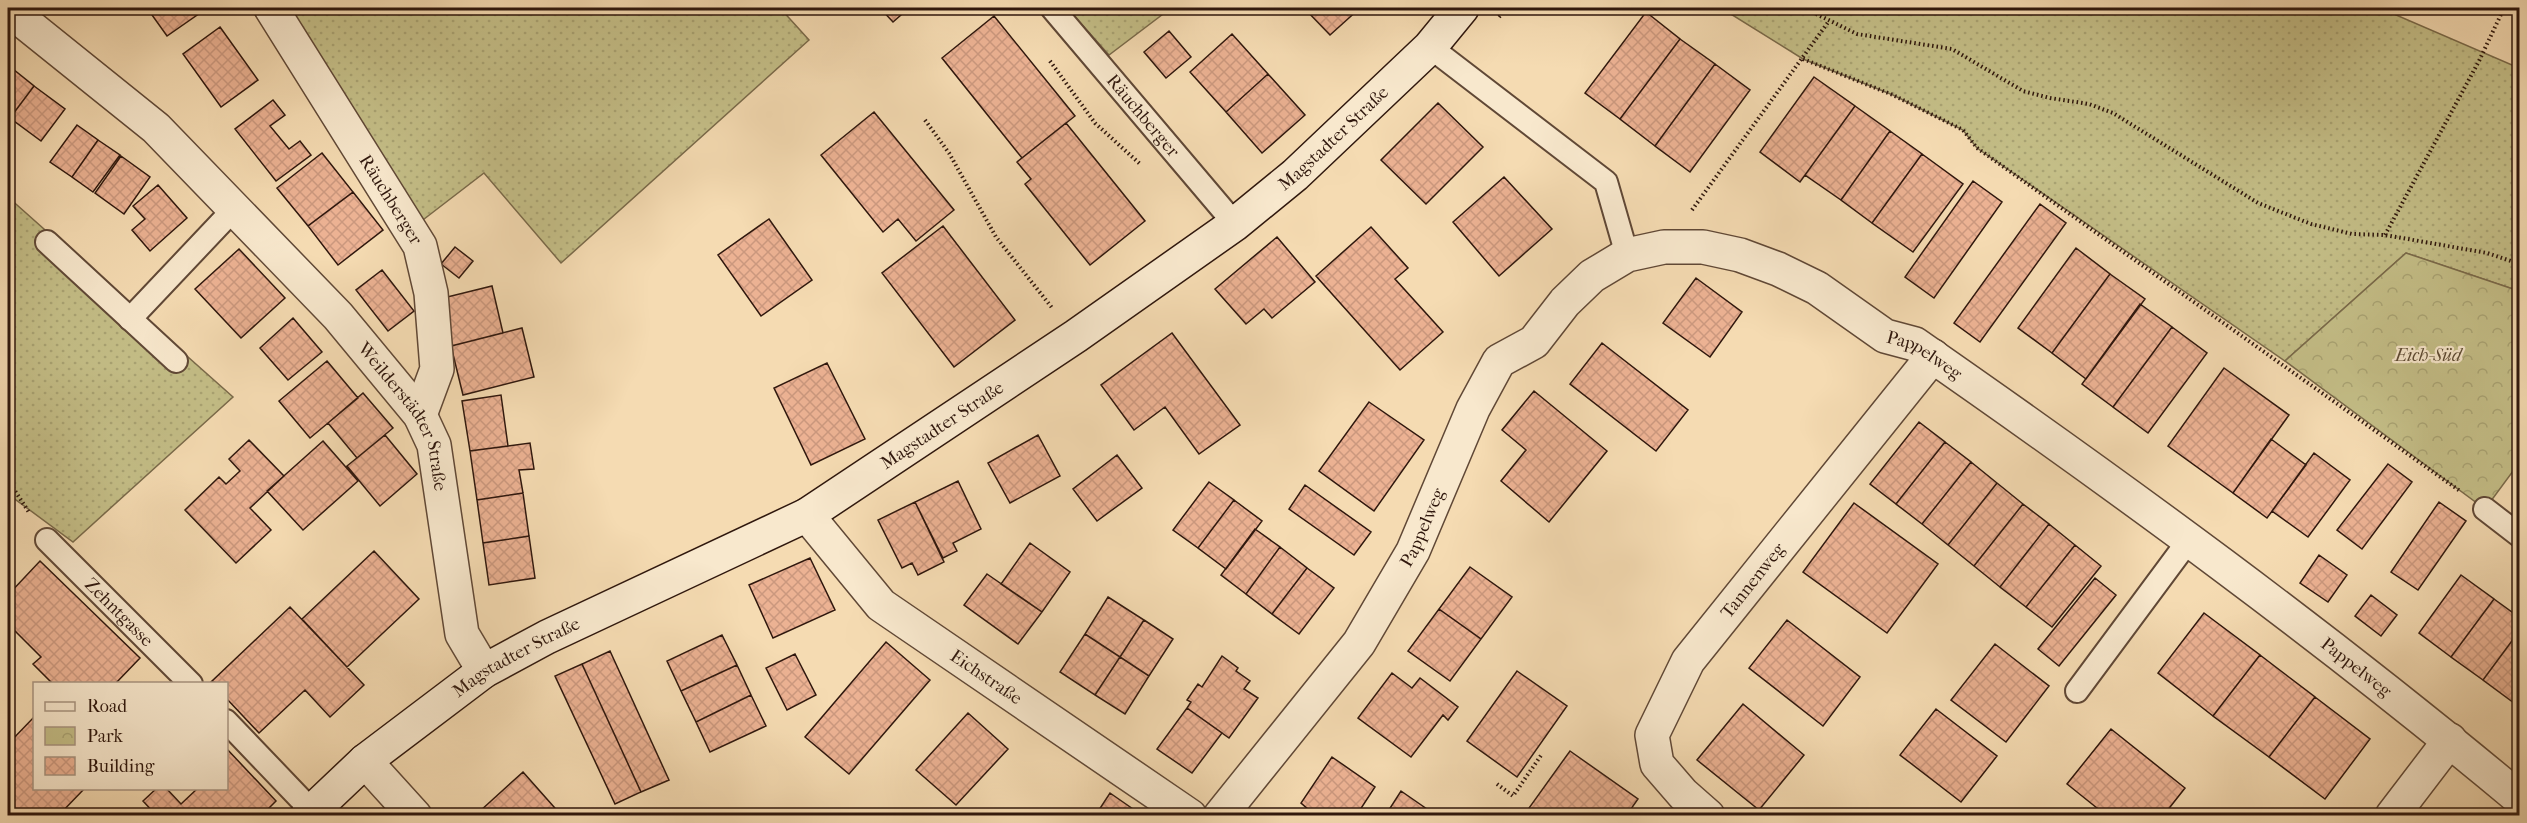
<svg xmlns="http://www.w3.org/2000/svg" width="2527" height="823" viewBox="0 0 2527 823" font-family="'IM FELL French Canon',serif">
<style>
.grass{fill:url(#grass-dots);stroke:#7a6a4a;stroke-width:1.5}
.park{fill:url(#park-crowns);stroke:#7a6a4a;stroke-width:1.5}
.building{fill:url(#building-cross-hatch);stroke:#2f170d;stroke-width:1.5}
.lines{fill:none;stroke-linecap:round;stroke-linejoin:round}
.service-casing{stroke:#604836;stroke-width:26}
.minor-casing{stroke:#604836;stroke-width:36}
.tertiary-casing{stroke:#604836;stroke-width:36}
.secondary-casing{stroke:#2f170d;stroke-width:36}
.path{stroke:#2f170d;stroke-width:4;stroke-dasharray:1.5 3;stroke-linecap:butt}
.service{stroke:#f8e8cd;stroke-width:22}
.minor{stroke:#f8e8cd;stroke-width:33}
.tertiary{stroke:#f8e8cd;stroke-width:33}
.secondary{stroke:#f8e8cd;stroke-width:33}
.labels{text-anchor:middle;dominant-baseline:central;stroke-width:4.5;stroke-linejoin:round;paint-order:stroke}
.street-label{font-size:18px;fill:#2f170d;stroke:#f8e8cd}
.park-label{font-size:18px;font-style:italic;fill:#5c4932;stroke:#f8e8cd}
</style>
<defs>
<pattern id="grass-dots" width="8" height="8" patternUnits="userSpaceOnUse" patternTransform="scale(1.5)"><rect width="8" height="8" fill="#c4be87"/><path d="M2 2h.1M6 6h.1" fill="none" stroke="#a9a373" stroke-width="1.8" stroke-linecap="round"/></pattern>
<pattern id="park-crowns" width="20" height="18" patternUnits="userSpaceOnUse" patternTransform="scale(1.5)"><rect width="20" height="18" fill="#c4be87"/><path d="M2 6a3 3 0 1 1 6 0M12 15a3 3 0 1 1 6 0" fill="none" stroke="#a9a373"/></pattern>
<pattern id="building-cross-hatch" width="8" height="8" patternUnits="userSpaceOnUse" patternTransform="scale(1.5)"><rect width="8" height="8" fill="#ecb293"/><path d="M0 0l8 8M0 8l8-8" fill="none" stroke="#cb987e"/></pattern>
</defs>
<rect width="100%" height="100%" fill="#f5dbb2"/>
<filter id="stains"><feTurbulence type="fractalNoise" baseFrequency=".00333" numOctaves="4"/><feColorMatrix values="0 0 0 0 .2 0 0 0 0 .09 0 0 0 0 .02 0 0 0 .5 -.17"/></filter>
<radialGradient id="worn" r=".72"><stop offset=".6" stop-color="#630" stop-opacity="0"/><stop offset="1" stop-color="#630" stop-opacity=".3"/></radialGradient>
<!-- grass -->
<path class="grass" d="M250 8H780L809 40 561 263 484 173 415 226Z
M1067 8H1171L1109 55Z
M1721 8H2380L2519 68V291L2406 253 2285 361 1977 148 1963 130 1893 95 1803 59Z
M8 197 233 397 73 542 8 494Z"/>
<!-- park -->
<path class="park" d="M2406 253 2519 291V463L2485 509 2285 361Z"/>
<!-- building -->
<path class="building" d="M147 8H197L200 13 167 36Z
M880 8H909L893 22Z
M1304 8H1360L1330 35Z
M1646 12 1680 39 1620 119 1585 93Z
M994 16 1075 116 1022 158 942 58Z
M220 27 258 80 221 107 183 54Z
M1169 31 1191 57 1166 78 1144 52Z
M1232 34 1268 74 1226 112 1190 72Z
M1680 39 1715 64 1655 146 1620 119Z
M1715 64 1750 90 1690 172 1655 146Z
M8 65 34 86 10 118 8 116Z
M1268 74 1305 115 1262 153 1226 112Z
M1814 77 1855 106 1800 182 1760 152Z
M34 86 65 109 41 141 10 118Z
M273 100 285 115 270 126 289 149 300 141 311 155 276 181 235 129Z
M1438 103 1483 147 1426 204 1381 160Z
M1855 106 1890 131 1841 200 1805 175Z
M874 112 954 210 916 241 898 219 883 232 821 155Z
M1066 123 1145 221 1090 265 1025 184 1031 179 1017 162Z
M77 125 98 140 72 177 50 162Z
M1890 131 1922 154 1872 223 1841 200Z
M98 140 120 155 93 192 72 177Z
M322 153 353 192 308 226 277 188Z
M1922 154 1963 184 1913 252 1872 223Z
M121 156 150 177 124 214 95 193Z
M1504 177 1552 229 1499 276 1453 222Z
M1973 181 2002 202 1934 298 1905 277Z
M158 185 187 218 150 251 132 230 145 219 133 206Z
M353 192 383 230 338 265 308 226Z
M2040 204 2066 223 1980 342 1954 323Z
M769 219 812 280 761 316 718 255Z
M943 226 1015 320 954 367 882 273Z
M1371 227 1408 268 1395 279 1443 332 1400 370 1316 276Z
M1277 237 1315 282 1272 318 1264 309 1246 324 1215 289Z
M455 247 473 261 459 278 441 264Z
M2076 248 2110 274 2052 353 2018 328Z
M239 249 285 298 241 338 195 289Z
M382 270 414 311 388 331 356 290Z
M2110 274 2145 299 2086 379 2052 353Z
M1696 278 1742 312 1710 357 1663 323Z
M492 286 503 333 451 346 439 299Z
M2140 304 2172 327 2113 407 2082 384Z
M293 318 322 352 288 380 260 348Z
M2172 327 2207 353 2148 433 2113 407Z
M522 328 534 377 463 395 451 346Z
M1172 333 1240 425 1199 454 1165 407 1134 430 1101 385Z
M1602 343 1688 410 1656 451 1570 384Z
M327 361 358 398 310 438 279 401Z
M827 363 865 439 811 465 774 388Z
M2224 368 2289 415 2233 493 2168 446Z
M1534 391 1607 451 1549 522 1501 481 1526 450 1502 430Z
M363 393 393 428 357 458 328 423Z
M501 395 508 446 470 451 462 401Z
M1369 402 1424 440 1374 511 1319 471Z
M1919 422 1945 442 1896 504 1870 484Z
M385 435 417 474 380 506 347 466Z
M1038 435 1060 476 1010 503 988 463Z
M2271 439 2306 465 2267 518 2233 493Z
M249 440 284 476 250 508 271 530 236 563 185 510 219 477 226 484 240 471 229 459Z
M323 441 358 481 303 530 267 491Z
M1945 442 1971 462 1922 524 1896 504Z
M530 443 534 469 519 470 523 493 477 500 470 451Z
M2314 453 2350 480 2308 537 2272 511Z
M1117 455 1142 488 1097 521 1073 489Z
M1971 462 1997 483 1948 545 1922 524Z
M2388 464 2412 482 2362 549 2337 530Z
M958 481 981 529 953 543 957 551 943 558 915 502Z
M1209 482 1234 500 1198 548 1173 530Z
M1997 483 2023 504 1974 566 1948 545Z
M1305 485 1371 532 1354 555 1289 509Z
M523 493 529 536 483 543 477 500Z
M1234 500 1262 521 1226 569 1198 548Z
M915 502 944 562 918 575 912 563 902 568 878 520Z
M2439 502 2466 521 2418 590 2391 572Z
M1854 503 1938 564 1887 633 1803 572Z
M2023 504 2049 524 2000 587 1974 566Z
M2049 524 2075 545 2026 607 2000 587Z
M1255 529 1280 547 1246 594 1221 575Z
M529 536 535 578 489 585 483 543Z
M1030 543 1070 572 1042 612 1001 584Z
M2075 545 2101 566 2052 627 2026 607Z
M1280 547 1307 568 1272 614 1246 594Z
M374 551 419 599 347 667 302 619Z
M2319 555 2347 575 2328 602 2300 583Z
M810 558 835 610 773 638 749 585Z
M40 561 140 658 115 684H53L33 664 41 657 8 624V595Z
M1470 567 1512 597 1481 639 1439 609Z
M1307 568 1334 588 1299 634 1272 614Z
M987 574 1042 612 1018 644 964 605Z
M2461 575 2494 599 2451 657 2419 633Z
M2095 578 2116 595 2059 666 2038 649Z
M2371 595 2397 615 2381 636 2355 616Z
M1108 597 1144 620 1120 657 1085 634Z
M2494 599 2520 618V630L2483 680 2451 657Z
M290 607 364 685 330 717 305 690 259 733 226 698V684L211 682Z
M1439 609 1481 639 1450 681 1408 651Z
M2204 613 2260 655 2213 716 2158 673Z
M1144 620 1173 639 1149 676 1120 657Z
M1787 620 1860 677 1823 726 1749 668Z
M2520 630V696L2514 703 2483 680Z
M1085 634 1120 657 1095 695 1060 672Z
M722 635 737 665 681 691 667 661Z
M886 642 930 680 849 774 805 737Z
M1995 644 2049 686 2006 742 1951 700Z
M610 651 669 780 641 792 582 664Z
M795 654 816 695 787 710 766 668Z
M2260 655 2315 697 2269 757 2213 716Z
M1222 656 1238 668 1236 671 1250 681 1244 689 1258 698 1229 738 1187 708 1191 702 1187 700 1198 684 1202 687Z
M1120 657 1149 676 1125 714 1095 695Z
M582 664 641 792 615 804 555 676Z
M737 665 751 695 696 722 681 691Z
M1517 671 1567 706 1517 777 1467 741Z
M1392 673 1412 688 1420 678 1458 707 1448 720 1443 715 1411 757 1358 718Z
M751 695 766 726 710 752 696 722Z
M2315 697 2370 739 2325 799 2269 757Z
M1743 704 1804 755 1759 810 1697 760Z
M1187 708 1222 733 1192 773 1157 749Z
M1936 709 1997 756 1961 802 1900 755Z
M968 713 1008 749 956 805 916 770Z
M34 717V788H85L58 816H8V744Z
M2111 729 2185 788 2163 816H2107L2067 784Z
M226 748 276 801 261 816H157L143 801 157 788H166L181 804 198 788H226Z
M1570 751 1638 799 1626 816H1539L1529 808Z
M1332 757 1375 787 1356 816H1316L1301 803Z
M523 772 562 816H484L480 811Z
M1401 791 1437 816H1385Z
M1110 793 1143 816H1095Z"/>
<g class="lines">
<defs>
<g id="service">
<path id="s1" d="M1052 8 1235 224"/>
<path d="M1430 47 1606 182 1627 255"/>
<path d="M47 242 176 361"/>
<path d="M130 319 234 209"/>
<path d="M2485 509 2520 536"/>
<path id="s2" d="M47 540 191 684"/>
<path d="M2077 691 2189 540"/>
<path d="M226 721 312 811"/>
</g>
<g id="minor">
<path id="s3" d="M271 8 420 246 431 293 437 369 420 415"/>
<path id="s4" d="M8 9 156 128 338 316 420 415 434 445 462 634 484 671"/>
<path id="s5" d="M807 515 881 605 1190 816"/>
<path id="s6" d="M1220 816 1359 643 1413 551 1473 409 1499 361 1534 342 1565 302 1592 276 1627 255 1664 247H1703L1740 255 1778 269 1817 288 1885 336 1915 344C2122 488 2326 637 2520 799"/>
<path id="s7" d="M1708 816 1683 794 1657 764 1652 735 1688 661 1933 356"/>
<path d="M2392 816 2450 740"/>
</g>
<path id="tertiary" d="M365 761 415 816"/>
<g id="secondary">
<path id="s8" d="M307 816 365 761 484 671 547 637 807 515 1076 336 1235 224 1295 175 1430 47 1462 8"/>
</g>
</defs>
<!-- service casing -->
<use href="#service" class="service-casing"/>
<!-- minor casing -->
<use href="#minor" class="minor-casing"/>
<!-- tertiary casing -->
<use href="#tertiary" class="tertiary-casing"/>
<!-- secondary casing -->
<use href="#secondary" class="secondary-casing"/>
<!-- path -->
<path class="path" d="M1804 8 1857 34 1952 49 2023 91 2050 98 2089 104 2113 113 2258 203 2311 224 2352 234 2385 235 2487 253 2520 264
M1499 17 1507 8
M1803 59 1893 95 1963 130 1977 148 2460 491
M1050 61 1095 123 1140 164
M925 120 949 153 996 237 1053 309
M1692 210 1829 21
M2385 235 2479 61 2504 8
M8 480 30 514
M1497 784 1513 796 1542 754"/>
<!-- service -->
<use href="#service" class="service"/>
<!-- minor -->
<use href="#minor" class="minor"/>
<!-- tertiary -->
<use href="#tertiary" class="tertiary"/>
<!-- secondary -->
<use href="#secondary" class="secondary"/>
</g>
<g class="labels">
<!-- street labels -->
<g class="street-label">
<text stroke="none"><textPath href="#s1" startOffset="141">Räuchberger</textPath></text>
<text stroke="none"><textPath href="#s8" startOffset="1236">Magstadter Straße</textPath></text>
<text stroke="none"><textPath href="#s3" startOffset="226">Räuchberger</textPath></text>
<text stroke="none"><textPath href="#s6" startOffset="1032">Pappelweg</textPath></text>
<text stroke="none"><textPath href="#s4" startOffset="574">Weilderstädter Straße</textPath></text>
<text stroke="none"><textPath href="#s8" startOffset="750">Magstadter Straße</textPath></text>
<text stroke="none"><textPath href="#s6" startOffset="354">Pappelweg</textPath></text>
<text stroke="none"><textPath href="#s7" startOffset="288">Tannenweg</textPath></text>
<text stroke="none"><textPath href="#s2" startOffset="102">Zehntgasse</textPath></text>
<text stroke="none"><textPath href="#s8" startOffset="264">Magstadter Straße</textPath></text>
<text stroke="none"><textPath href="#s6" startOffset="1566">Pappelweg</textPath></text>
<text stroke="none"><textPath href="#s5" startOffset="244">Eichstraße</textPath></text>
</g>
<!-- park labels -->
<g class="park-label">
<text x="2428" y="355">Eich-Süd</text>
</g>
</g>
<!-- margin -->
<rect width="2527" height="823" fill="none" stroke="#f5dbb2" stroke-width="30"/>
<rect x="9" y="9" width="2509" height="805" fill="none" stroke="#2f170d" stroke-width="3"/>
<rect x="15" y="15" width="2497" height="793" fill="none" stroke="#2f170d" stroke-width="1.5"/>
<!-- legend -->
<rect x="33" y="682" width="195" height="108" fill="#f8e8cd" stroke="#a89480" stroke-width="1.5"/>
<rect x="45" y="702" width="30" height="9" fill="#f8e8cd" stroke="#a89480" stroke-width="1.5"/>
<text x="87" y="712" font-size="18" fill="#2f170d">Road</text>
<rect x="45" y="727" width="30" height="18" fill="url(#park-crowns)" stroke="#a89480" stroke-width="1.5"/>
<text x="87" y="742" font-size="18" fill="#2f170d">Park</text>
<rect x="45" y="757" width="30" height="18" fill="url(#building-cross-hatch)" stroke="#a89480" stroke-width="1.5"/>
<text x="87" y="772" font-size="18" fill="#2f170d">Building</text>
<rect width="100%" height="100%" filter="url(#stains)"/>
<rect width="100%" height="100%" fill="url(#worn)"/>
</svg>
